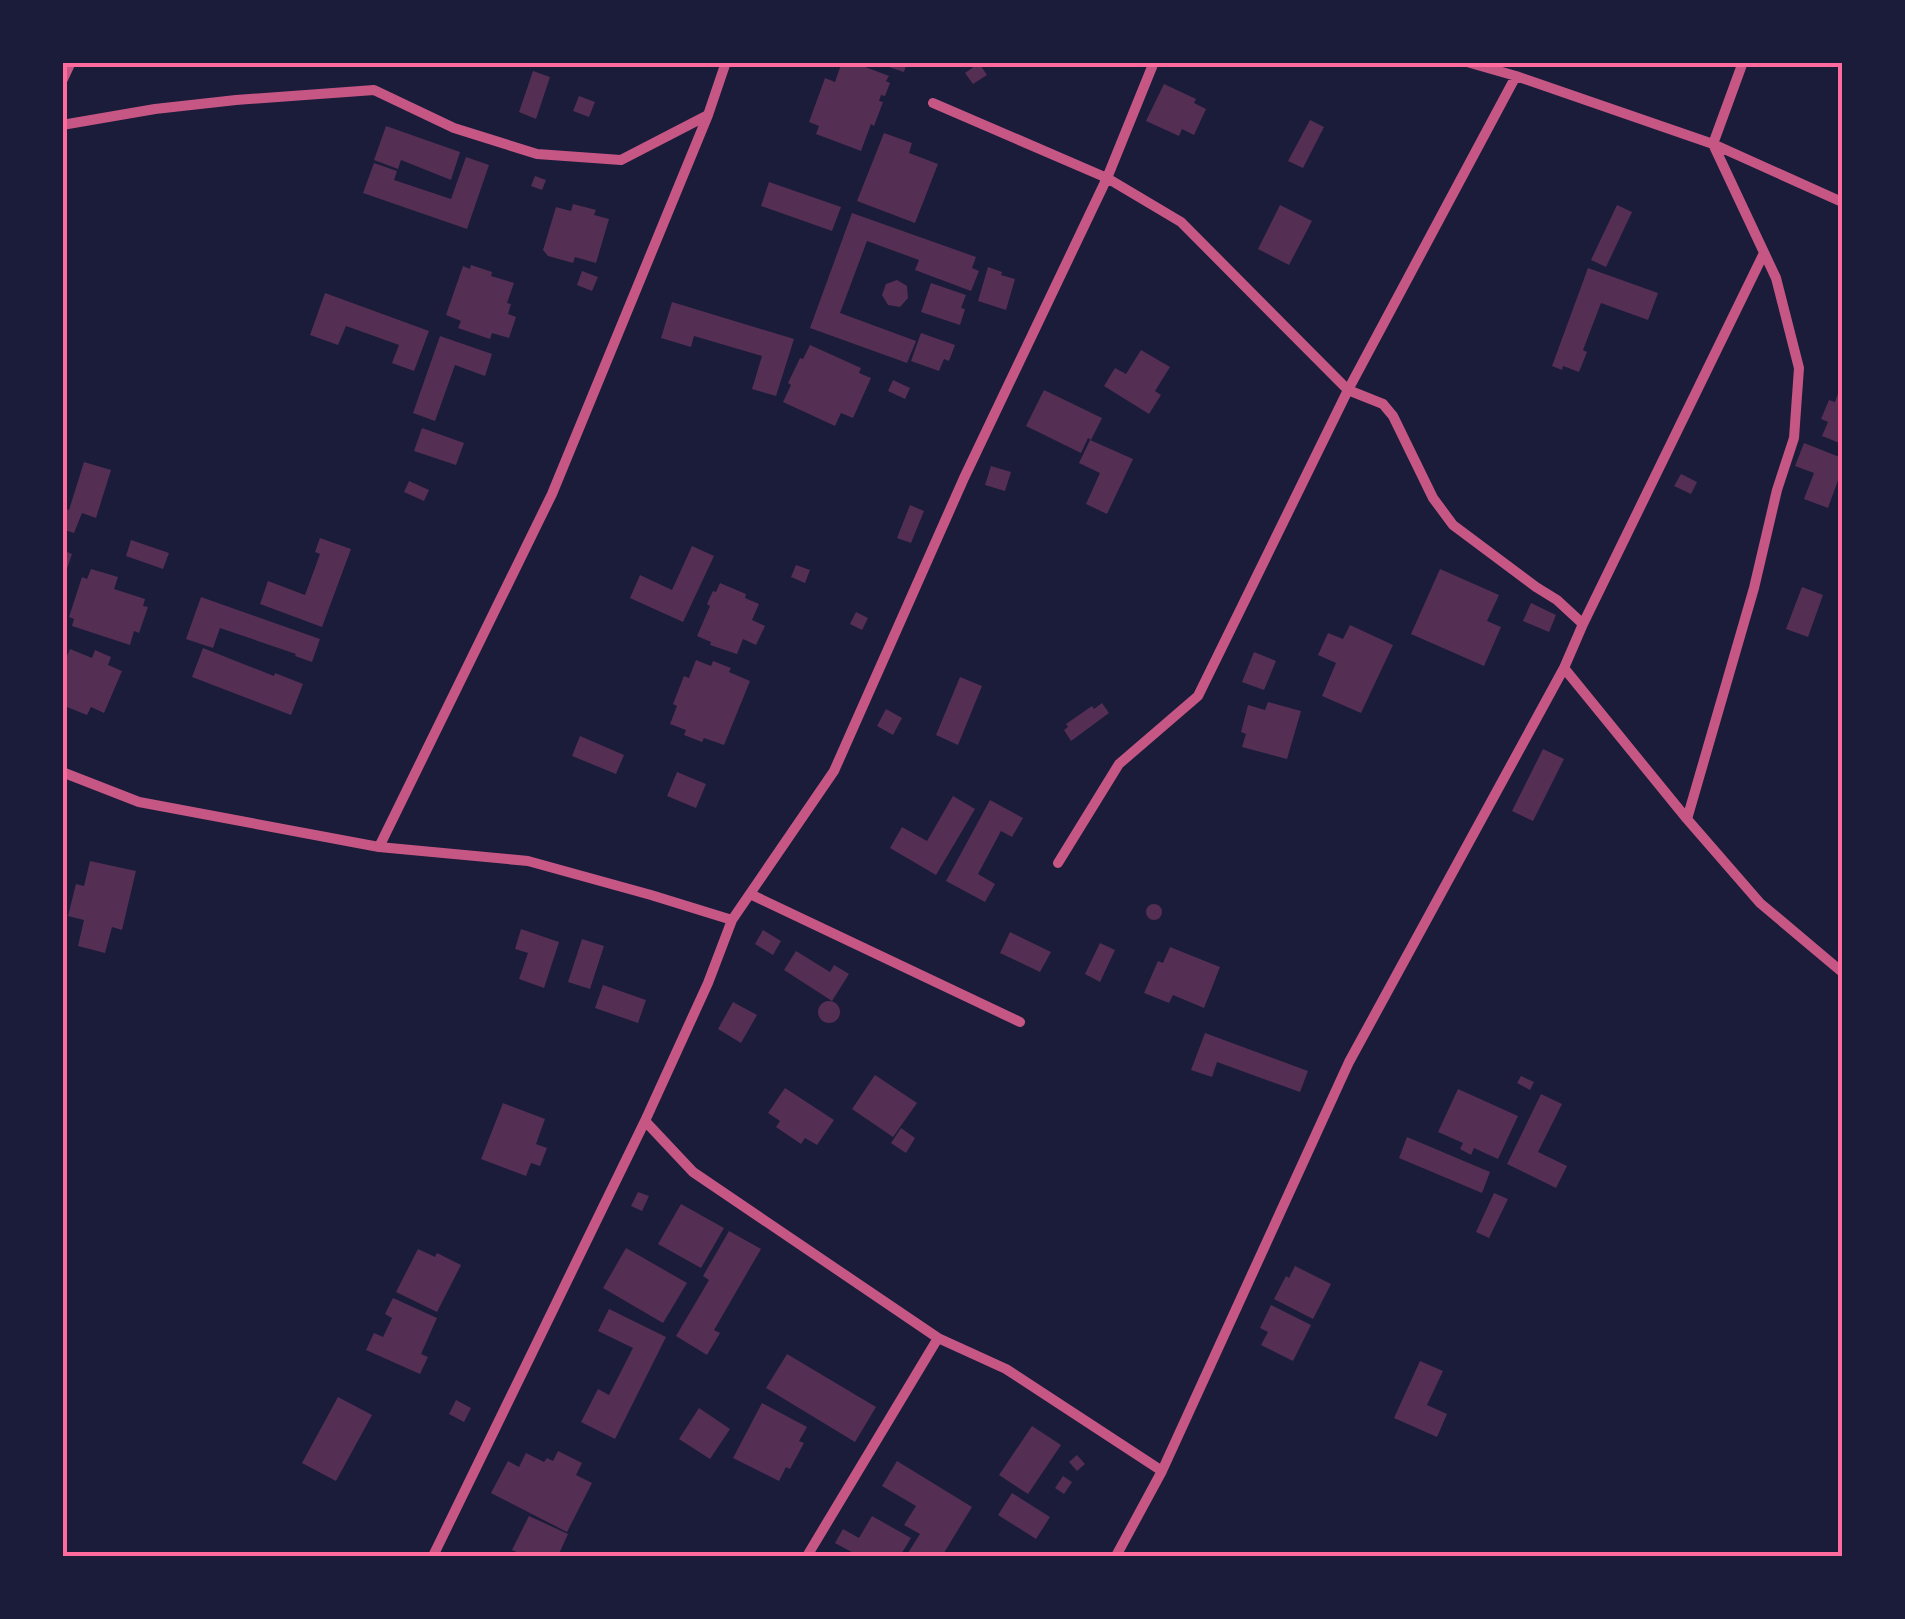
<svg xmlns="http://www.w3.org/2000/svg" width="1905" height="1619" viewBox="0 0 1905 1619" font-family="Lato,sans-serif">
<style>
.building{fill:#542f53}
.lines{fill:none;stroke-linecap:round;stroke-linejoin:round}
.minor{stroke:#c65784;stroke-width:10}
.neatline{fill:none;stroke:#ff6b9d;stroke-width:4}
</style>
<rect width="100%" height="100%" fill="#1b1b3a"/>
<!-- building -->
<path class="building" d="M842 62H852L889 76 886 81 890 83 885 96 881 95 879 101 883 102 874 126 871 124 861 151 816 134 819 126 809 122 825 78 835 82Z
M891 62H907L904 72 889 67Z
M979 63 987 75 973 84 965 73Z
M533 71 550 77 536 119 519 112Z
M1164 84 1196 99 1194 103 1206 109 1194 135 1182 129 1179 136 1146 121Z
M579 96 595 102 589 117 573 111Z
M1310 120 1324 127 1303 168 1288 161Z
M386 126 460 152 451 180 401 160 398 169 374 160Z
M884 133 912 143 909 153 938 164 915 223 857 201Z
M466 157 489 165 467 229 363 193 374 163 397 171 394 180 451 199Z
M535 176 546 180 542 190 531 186Z
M769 182 841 207 832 231 761 206Z
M573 204 596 210 594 215 609 219 596 263 575 257 573 263 548 256 543 250 556 207 571 211Z
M1280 205 1312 221 1289 265 1258 249Z
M1617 205 1632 212 1606 267 1591 260Z
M852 213 976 257 972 268 979 271 971 291 915 270 919 260 867 241 840 313 916 341 907 363 810 328Z
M471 265 492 272 491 276 514 283 507 303 511 304 508 314 516 317 509 338 492 333 490 339 458 328 461 321 446 315 463 266 470 269Z
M988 267 1002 272 1001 275 1015 279 1006 310 978 301Z
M1588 268 1658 293 1648 320 1601 303 1583 350 1587 352 1579 372 1563 366 1562 370 1552 366Z
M582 271 598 277 592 291 577 285Z
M897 280 907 286 908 298 900 307 888 305 882 295 886 284Z
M931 283 966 295 961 308 965 309 960 325 921 312Z
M325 293 429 331 414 371 392 363 399 345 346 326 338 345 310 335Z
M672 302 794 339 776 396 752 389 762 356 694 336 691 347 661 338Z
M921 333 955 345 949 361 944 359 939 371 911 361Z
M440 336 492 354 485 376 455 365 435 421 413 413Z
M810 345 861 368 859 373 871 378 853 418 841 413 835 426 783 402 791 385 788 383 800 358 803 359Z
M1141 350 1170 367 1155 391 1161 395 1149 414 1104 386 1115 368 1126 374Z
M893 380 910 388 905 399 888 391Z
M1842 383V444L1822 436 1828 422 1821 419 1829 400 1835 402Z
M1044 390 1102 418 1091 440 1088 438 1081 453 1026 426Z
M422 428 464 443 456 465 414 451Z
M1090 440 1133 459 1107 514 1086 504 1100 473 1079 463Z
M1804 443 1842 458V469L1828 508 1804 499 1814 473 1795 466Z
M84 462 111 470 96 518 82 513 74 533 62 529V507L69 510Z
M991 466 1011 472 1005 491 985 485Z
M1681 474 1697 482 1691 494 1674 486Z
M409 481 429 490 424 501 404 492Z
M910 505 924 511 911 543 897 538Z
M320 538 351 549 322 627 260 604 268 581 305 595 320 554 315 552Z
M131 540 169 553 163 569 126 556Z
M692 546 714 556 683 622 630 598 640 575 672 590Z
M62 550 72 554 63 580H62Z
M796 565 810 570 805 583 791 577Z
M91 569 118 577 114 589 145 599 143 606 148 607 139 633 134 631 130 645 72 626 74 619 69 617 82 577 87 579Z
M1440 569 1499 595 1487 621 1501 627 1484 666 1411 634Z
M720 583 746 594 745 598 759 604 752 620 765 626 756 645 743 639 737 654 710 645 711 642 697 636 710 606 707 604 713 591 716 592Z
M1802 587 1823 595 1808 637 1786 629Z
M201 597 320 639 312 662 295 656 296 654 220 628 213 648 186 639Z
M1531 603 1556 615 1549 632 1523 621Z
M856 612 868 618 862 630 850 624Z
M1350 625 1393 645 1361 713 1322 696 1336 663 1318 655 1328 633 1343 639Z
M203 648 274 676 275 673 303 684 291 715 192 677Z
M70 649 92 658 95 650 111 657 108 665 122 671 104 713 91 707 87 715 62 705 66 696 62 695V667Z
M1254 652 1276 661 1264 690 1242 682Z
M696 660 711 666 713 661 731 668 729 672 750 681 724 745 704 738 702 742 684 735 686 730 670 724 677 706 673 704 684 676 689 678Z
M960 677 982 686 958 745 936 735Z
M1268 702 1301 711 1287 759 1242 747 1246 734 1241 732 1248 705 1265 710Z
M1102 703 1109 713 1071 741 1064 730 1068 727 1066 724 1092 706 1094 709Z
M886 709 902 718 893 735 877 726Z
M580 736 624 755 616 774 572 756Z
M1543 749 1564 759 1533 821 1512 811Z
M677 772 706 784 696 808 667 796Z
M953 796 975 809 936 875 890 848 902 827 927 841Z
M990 800 1023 818 1012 837 1001 831 978 874 995 884 985 902 946 881Z
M90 861 136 871 122 930 112 927 105 953 78 946 84 920 68 916 76 884 84 886Z
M1146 912a8 8 0 1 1 16 0a8 8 0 1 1-16 0Z
M521 929 559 942 544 988 519 979 528 953 515 949Z
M763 930 781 941 773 955 755 944Z
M1010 932 1051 952 1040 972 1000 953Z
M582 939 604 946 590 989 568 982Z
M1100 943 1115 950 1100 982 1085 974Z
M1170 947 1220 967 1204 1008 1173 995 1169 1003 1144 993 1158 961 1163 963Z
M796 951 830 972 834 965 849 974 832 1001 784 970Z
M603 985 646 1000 638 1023 595 1008Z
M818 1012a11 11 0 1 1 22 0a11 11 0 1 1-22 0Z
M733 1002 757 1015 741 1043 718 1029Z
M1205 1033 1308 1071 1300 1092 1217 1062 1212 1077 1191 1070Z
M875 1075 917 1103 893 1137 852 1109Z
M1521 1076 1534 1082 1530 1090 1517 1083Z
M785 1088 834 1120 817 1145 805 1138 801 1144 776 1127 780 1121 768 1113Z
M1458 1089 1518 1116 1498 1159 1474 1148 1471 1155 1460 1149 1463 1143 1438 1132Z
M1541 1094 1562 1104 1538 1152 1567 1166 1556 1188 1507 1164Z
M503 1103 545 1119 536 1144 547 1148 540 1166 531 1163 526 1176 481 1159Z
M901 1128 915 1138 906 1153 891 1143Z
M1407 1137 1490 1172 1482 1193 1399 1158Z
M638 1192 649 1196 642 1211 631 1206Z
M1494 1193 1508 1199 1489 1238 1476 1232Z
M681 1204 724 1228 701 1268 658 1244Z
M729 1231 761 1249 714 1330 720 1333 707 1355 676 1336 709 1280 703 1276Z
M626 1248 687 1283 663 1323 603 1288Z
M418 1249 435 1257 437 1253 461 1265 437 1312 396 1292Z
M1295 1266 1331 1284 1313 1319 1274 1299 1286 1276 1289 1278Z
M393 1298 437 1318 421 1354 428 1357 420 1374 366 1350 374 1333 383 1337 392 1318 385 1314Z
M1271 1305 1311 1325 1293 1361 1261 1345 1268 1332 1260 1328Z
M609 1309 666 1337 615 1439 581 1422 598 1389 609 1395 633 1348 598 1331Z
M787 1354 876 1407 855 1442 766 1388Z
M1420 1361 1443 1371 1427 1405 1447 1414 1437 1437 1394 1418Z
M338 1397 372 1415 336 1481 302 1463Z
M456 1400 471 1408 464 1422 449 1414Z
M762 1403 807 1427 799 1441 804 1443 790 1469 786 1467 779 1481 733 1458Z
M699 1408 730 1429 710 1459 679 1439Z
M1032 1426 1061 1445 1028 1494 999 1475Z
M558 1451 582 1463 576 1475 592 1483 567 1532 491 1493 508 1461 519 1467 526 1453 544 1462 547 1458 553 1461Z
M1077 1455 1085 1464 1077 1471 1069 1462Z
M897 1461 972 1507 942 1556H906L920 1534 904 1525 916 1506 882 1486Z
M1063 1476 1072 1482 1064 1494 1055 1488Z
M1012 1493 1050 1517 1036 1539 998 1515Z
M529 1516 568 1534 558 1556H525L512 1550Z
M872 1516 911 1538 900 1556H859L835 1543 843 1529 859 1538Z"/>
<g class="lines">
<!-- minor -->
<path class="minor" d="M1467 62 1516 76 1713 144 1842 202
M62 81 71 62
M933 103 1107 178 1181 222 1348 390 1383 404 1393 416 1433 498 1453 525 1536 587 1557 600 1583 624
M62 125 155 109 236 100 374 90 454 128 537 154 621 160 708 115 726 62
M1564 668 1687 819 1760 903 1842 972
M62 772 139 802 379 847 528 861 651 895 732 920
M1687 819 1754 588 1777 490 1794 438 1799 368 1776 278 1713 144 1743 62
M379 847 552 494 708 115
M1058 863 1119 764 1198 696 1348 390 1516 76
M750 894 1020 1022
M645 1121 693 1172 938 1338 1006 1369 1162 1471
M433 1556 645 1121 708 983 732 920 834 771 964 478 1107 178 1154 62
M807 1556 938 1338
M1116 1556 1162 1471 1349 1062 1564 668 1583 624 1764 253"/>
</g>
<!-- border -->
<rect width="1905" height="1619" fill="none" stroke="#1b1b3a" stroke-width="130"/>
<rect x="65" y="65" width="1775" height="1489" class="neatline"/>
</svg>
